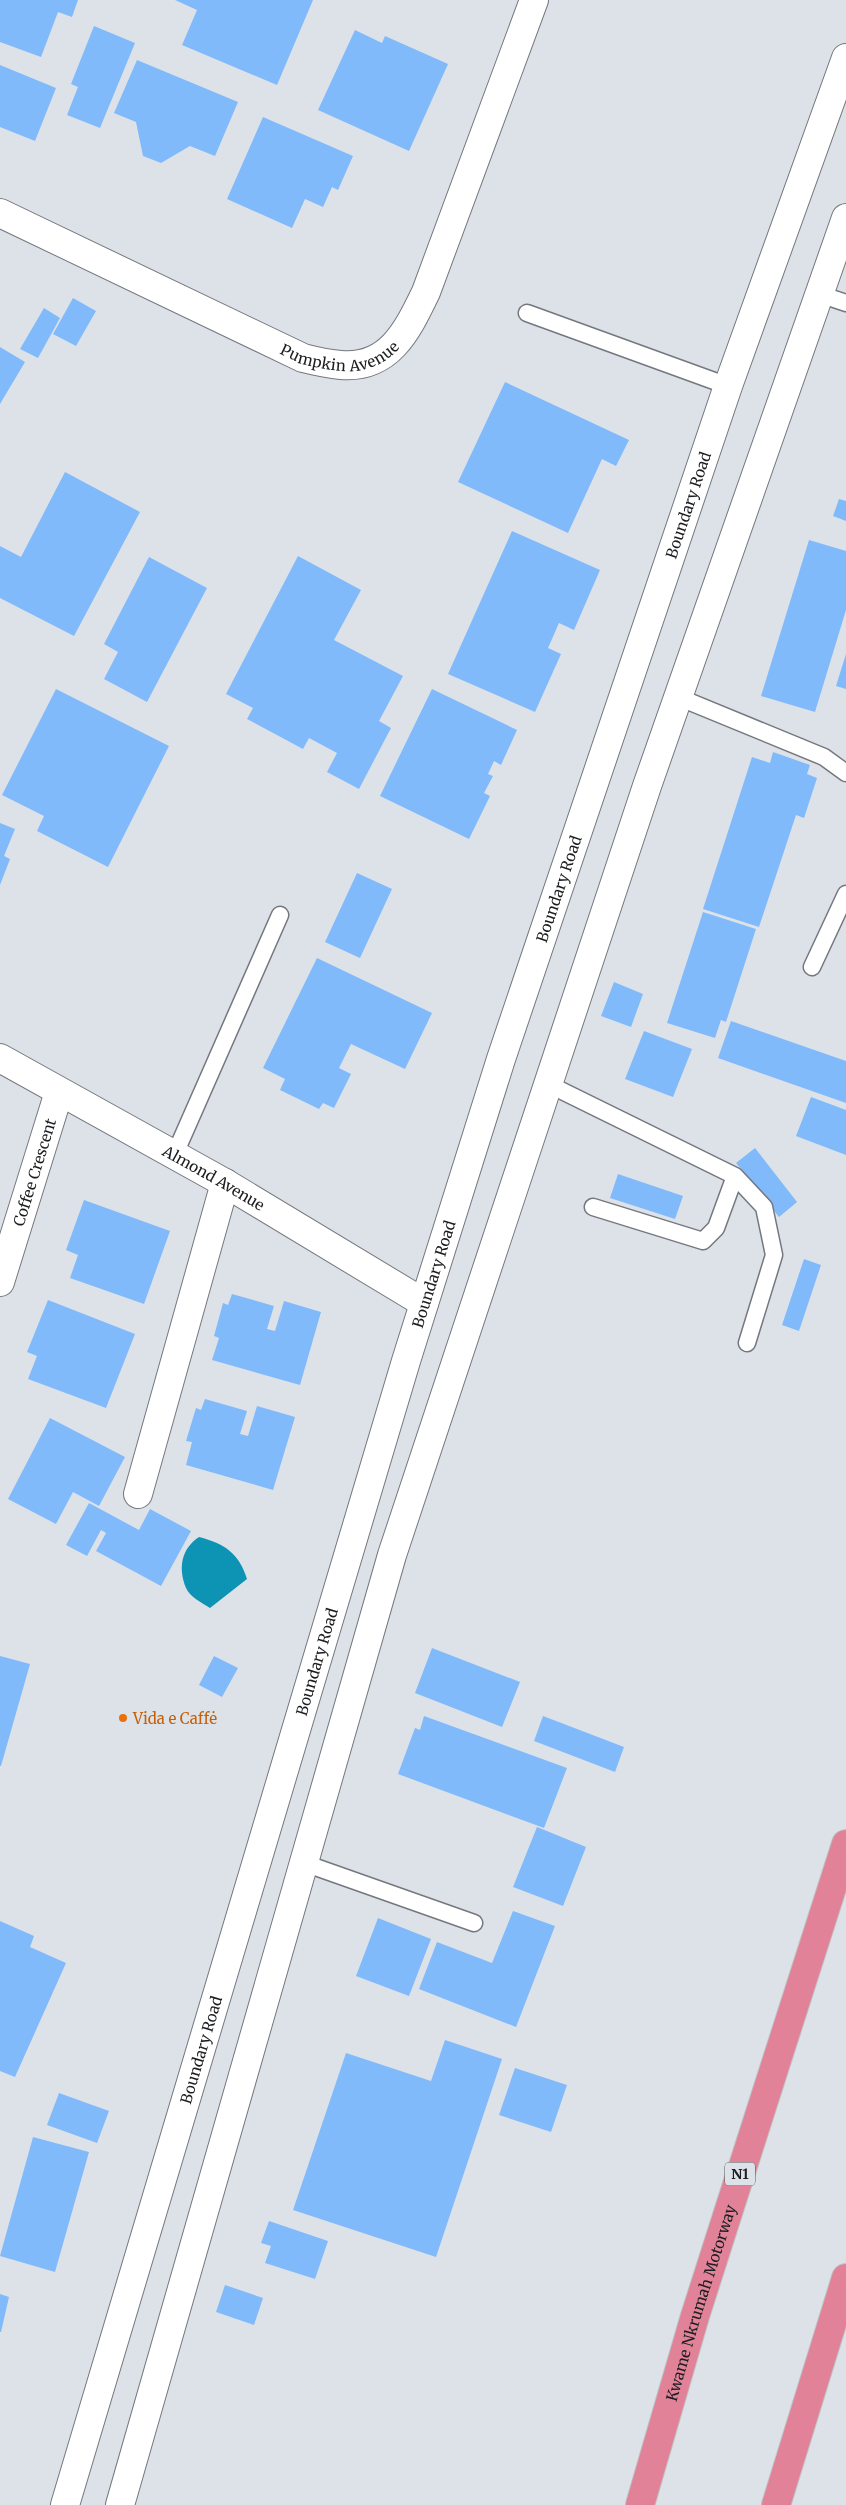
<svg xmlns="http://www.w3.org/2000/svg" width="846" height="2505" viewBox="0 0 846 2505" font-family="Merriweather,serif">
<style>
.water{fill:#0d93b4}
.building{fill:#80bafb}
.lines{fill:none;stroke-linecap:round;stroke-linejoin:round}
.service-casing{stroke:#74787e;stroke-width:19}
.minor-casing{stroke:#74787e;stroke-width:30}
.secondary-casing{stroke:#74787e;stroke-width:30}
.motorway-casing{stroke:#bfc0c0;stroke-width:30}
.service{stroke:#fff;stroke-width:16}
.minor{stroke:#fff;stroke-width:28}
.secondary{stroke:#fff;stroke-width:28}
.motorway{stroke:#e18299;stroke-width:28}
.food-dot{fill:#e8710a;stroke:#dde2e8;stroke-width:2}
.labels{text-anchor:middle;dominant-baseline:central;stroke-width:4.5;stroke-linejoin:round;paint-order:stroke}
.shield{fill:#dde2e8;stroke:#55585b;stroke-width:1}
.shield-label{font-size:14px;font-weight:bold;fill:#1b1d1f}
.street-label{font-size:15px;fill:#1b1d1f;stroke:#dde2e8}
.food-label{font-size:15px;fill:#c56008;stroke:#dde2e8;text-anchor:start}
</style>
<rect width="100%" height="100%" fill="#dde2e8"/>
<!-- water -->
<path class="water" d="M199 1537C225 1544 239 1553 247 1579L210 1608C202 1603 190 1597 186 1588 178 1568 181 1549 199 1537Z"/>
<!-- building -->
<path class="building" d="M0 0H78L72 17 58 12 41 57 0 42Z
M175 0H313L277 85 182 45 197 10Z
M94 26 135 43 100 128 67 115 78 87 71 84Z
M355 30 382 43 385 36 448 64 409 151 318 110Z
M137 60 238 102 215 156 190 146 161 163 143 156 136 122 114 113Z
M0 65 56 88 35 141 0 127Z
M263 117 353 156 338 190 332 187 323 207 305 199 292 228 227 199Z
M73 298 96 311 76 346 53 334Z
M44 308 60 318 38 358 20 349Z
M0 347 25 362 0 404Z
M505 382 629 440 616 466 602 459 568 533 458 482Z
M65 472 140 512 74 636 0 598V546L21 557Z
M839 499 846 501V521L833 516Z
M512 531 600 570 574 630 559 623 548 648 561 654 535 712 448 674Z
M809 540 846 551V610L815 712 761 696Z
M298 556 361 590 334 640 403 676 379 721 391 728 359 789 327 772 337 753 309 738 303 749 247 719 253 708 226 694Z
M149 557 207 588 147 702 104 679 118 652 104 644Z
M846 654V689L836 686Z
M56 689 169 746 108 867 37 831 44 816 2 795Z
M432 689 517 730 501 765 494 761 488 774 493 776 484 793 490 796 469 839 380 796Z
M773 752 810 765 807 774 817 778 804 818 796 815 759 927 703 909 752 757 770 763Z
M0 823 15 829 4 856 10 859 0 885Z
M357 873 392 889 360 958 325 942Z
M703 912 756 929 726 1022 721 1020 715 1038 667 1023Z
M317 958 432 1013 405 1069 351 1044 339 1068 351 1074 334 1108 323 1103 319 1109 280 1090 285 1079 263 1068Z
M614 982 643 994 631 1027 601 1016Z
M731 1021 846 1061V1103L718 1058Z
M644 1031 692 1049 673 1097 625 1079Z
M811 1097 846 1110V1155L796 1136Z
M755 1148 797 1202 779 1217 736 1163Z
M618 1174 683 1196 675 1219 610 1198Z
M84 1200 170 1231 144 1304 70 1278 78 1255 66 1250Z
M804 1259 821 1265 799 1331 782 1325Z
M232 1294 274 1306 267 1329 275 1331 284 1301 321 1312 300 1385 212 1360 219 1338 214 1336 223 1303 228 1305Z
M48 1300 135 1334 106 1408 28 1379 37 1356 27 1352Z
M205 1399 247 1411 240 1434 248 1436 257 1406 295 1417 273 1490 186 1465 192 1442 186 1441 196 1408 201 1410Z
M50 1418 125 1457 99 1506 73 1492 56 1524 8 1499Z
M89 1503 139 1530 150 1509 191 1531 161 1586 96 1551 106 1533 101 1530 87 1556 66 1545Z
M432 1648 520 1682 502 1727 415 1693Z
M0 1656 30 1664 1 1766H0Z
M214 1656 238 1668 222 1697 199 1685Z
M424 1716 567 1768 544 1828 398 1774 415 1728 420 1730Z
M543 1716 624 1747 615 1772 534 1741Z
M537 1827 586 1847 563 1906 513 1887Z
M513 1911 555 1926 516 2027 419 1989 437 1942 492 1963Z
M378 1918 431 1939 409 1996 356 1976Z
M0 1921 34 1936 30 1947 66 1963 15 2077 0 2071Z
M445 2040 502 2059 436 2257 293 2210 346 2053 431 2081Z
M515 2068 567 2085 551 2132 499 2115Z
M59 2093 109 2111 97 2143 47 2125Z
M33 2137 89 2152 55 2272 0 2256Z
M269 2221 328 2241 315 2279 265 2263 271 2246 261 2243Z
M225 2285 263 2298 254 2325 216 2312Z
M0 2294 9 2297 1 2332H0Z"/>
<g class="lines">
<defs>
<path id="service" d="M819 294 846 303
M527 313 728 386
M678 697 824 757 846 773
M812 967 846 894
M548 1084 735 1176 764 1207 774 1255 747 1343
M174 1156 280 915
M593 1207 703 1241 716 1228 735 1176
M304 1863 474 1923"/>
<g id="minor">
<path id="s1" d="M0 213 303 358C315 361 328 364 341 365 390 369 408 329 426 292L534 0"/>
<path id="s2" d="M0 1058 225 1183 424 1303"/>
<path id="s3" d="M0 1282 59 1092"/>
<path d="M138 1494 225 1183"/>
</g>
<g id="secondary">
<path id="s4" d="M65 2505 406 1361 501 1059 728 386 846 58"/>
<path d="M120 2505 392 1555 647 786 846 218"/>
</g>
<g id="motorway">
<path id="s5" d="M640 2505 695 2316 846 1844"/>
<path d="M776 2505 846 2278"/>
</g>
</defs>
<!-- service casing -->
<use href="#service" class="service-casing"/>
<!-- minor casing -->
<use href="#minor" class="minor-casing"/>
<!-- secondary casing -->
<use href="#secondary" class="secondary-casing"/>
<!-- motorway casing -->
<use href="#motorway" class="motorway-casing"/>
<!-- service -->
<use href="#service" class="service"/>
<!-- minor -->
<use href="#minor" class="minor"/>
<!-- secondary -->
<use href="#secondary" class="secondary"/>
<!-- motorway -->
<use href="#motorway" class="motorway"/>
</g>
<!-- markers -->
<circle class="food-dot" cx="123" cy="1718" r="5"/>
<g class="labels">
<!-- shield labels -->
<rect class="shield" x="725" y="2162.5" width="30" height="23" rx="4"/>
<g class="shield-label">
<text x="740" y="2174">N1</text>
</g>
<!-- street labels -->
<g class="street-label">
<text stroke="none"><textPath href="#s1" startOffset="374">Pumpkin Avenue</textPath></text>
<text stroke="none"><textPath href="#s4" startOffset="2095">Boundary Road</textPath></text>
<text stroke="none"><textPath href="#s4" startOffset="1690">Boundary Road</textPath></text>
<text stroke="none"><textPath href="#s3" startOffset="115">Coffee Crescent</textPath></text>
<text stroke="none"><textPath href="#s2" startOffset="245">Almond Avenue</textPath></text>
<text stroke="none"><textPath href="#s4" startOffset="1285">Boundary Road</textPath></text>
<text stroke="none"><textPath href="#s4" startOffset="880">Boundary Road</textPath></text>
<text stroke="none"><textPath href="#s4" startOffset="475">Boundary Road</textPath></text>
<text stroke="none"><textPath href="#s5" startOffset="211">Kwame Nkrumah Motorway</textPath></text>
</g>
<!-- food labels -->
<g class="food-label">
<text x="133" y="1718">Vida e Caffė</text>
</g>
</g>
</svg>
